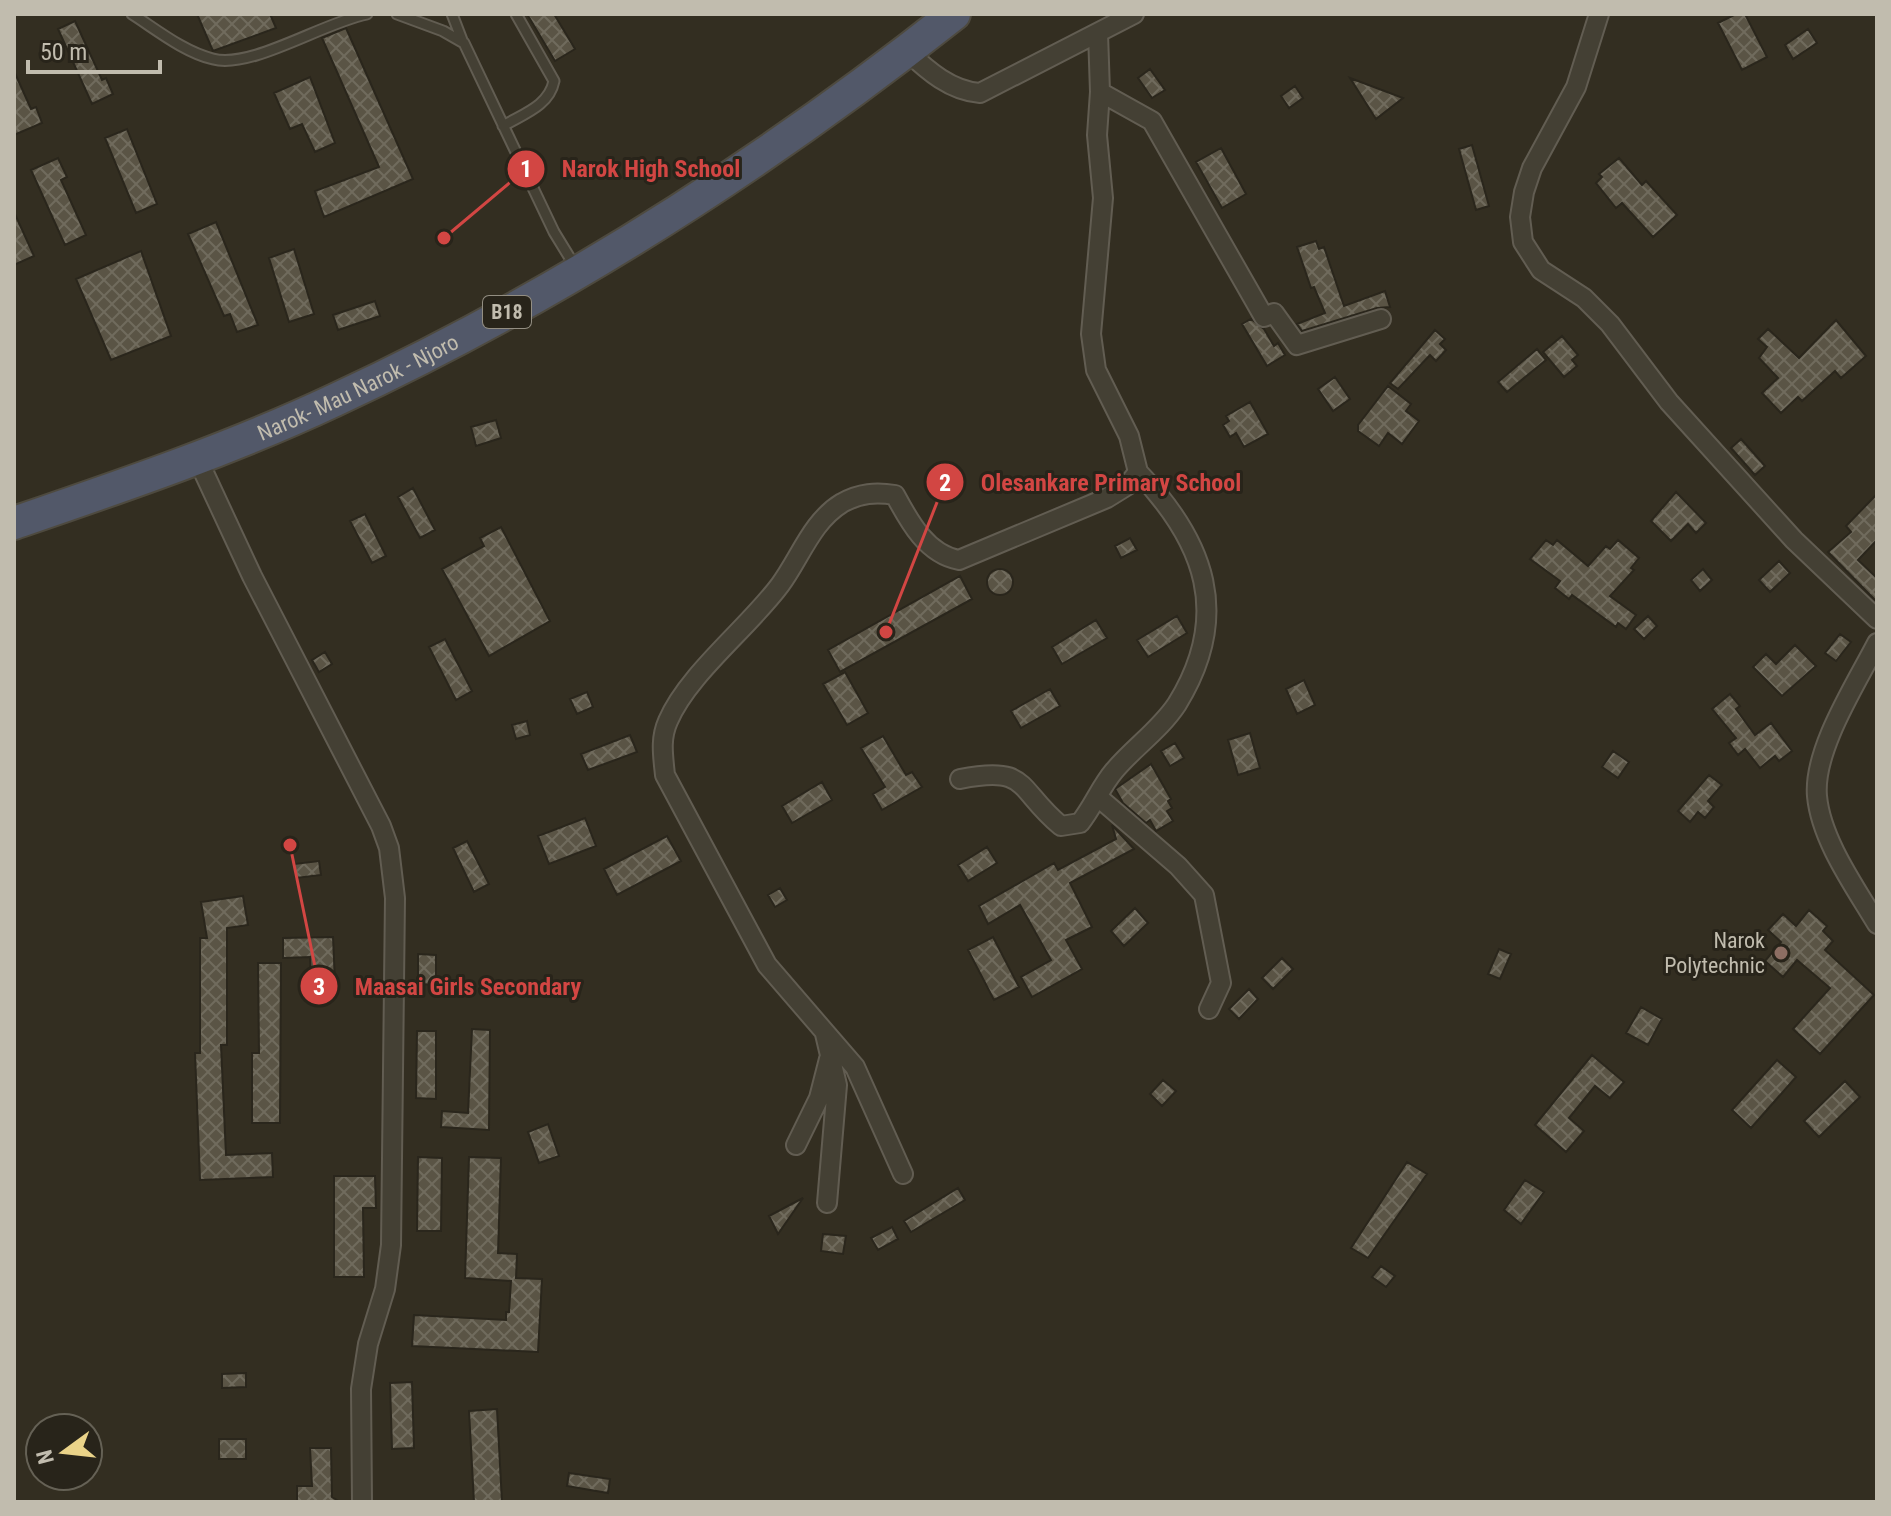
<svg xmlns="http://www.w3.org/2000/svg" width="1891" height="1516" viewBox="0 0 1891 1516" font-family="'Roboto Condensed',sans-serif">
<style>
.building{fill:url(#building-cross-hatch);stroke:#2a261c;stroke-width:2}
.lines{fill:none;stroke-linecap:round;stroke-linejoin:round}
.lane-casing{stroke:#625d52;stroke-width:13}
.street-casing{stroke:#625d52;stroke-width:22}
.highway-casing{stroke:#4e4a3f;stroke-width:36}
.lane{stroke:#444034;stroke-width:9}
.street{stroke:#444034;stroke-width:18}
.highway{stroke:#525869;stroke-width:32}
.education-dot{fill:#8d6e63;stroke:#28241a;stroke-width:3}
.labels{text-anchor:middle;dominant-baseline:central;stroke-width:6;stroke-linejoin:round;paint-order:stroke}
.shield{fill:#28241a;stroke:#938e82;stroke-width:2}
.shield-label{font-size:20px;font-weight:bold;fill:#c1bcae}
.street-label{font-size:22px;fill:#c1bcae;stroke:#28241a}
.poi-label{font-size:22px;fill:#c1bcae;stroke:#28241a;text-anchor:end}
.leader{fill:none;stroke:#d24643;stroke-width:3}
.callout-dot{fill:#d24643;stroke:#28241a;stroke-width:3}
.mark-label{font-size:24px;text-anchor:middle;font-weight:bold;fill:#fff}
.callout-label{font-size:24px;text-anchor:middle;font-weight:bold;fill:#d24643;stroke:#28241a;stroke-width:6;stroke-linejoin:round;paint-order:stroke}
</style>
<defs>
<pattern id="building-cross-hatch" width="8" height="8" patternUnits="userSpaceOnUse" patternTransform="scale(2)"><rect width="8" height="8" fill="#5a5445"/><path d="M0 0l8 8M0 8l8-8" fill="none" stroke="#706b5d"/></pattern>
</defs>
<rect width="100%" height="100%" fill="#332e21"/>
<!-- building -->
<path class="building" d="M197 14H270L276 28 213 51Z
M527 14H554L575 49 555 61Z
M1736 14H1745L1767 57 1742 70 1718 23Z
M75 21 102 80 106 78 113 94 92 104 58 29Z
M346 28 413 179 324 217 315 191 379 167 322 38Z
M1808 29 1817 43 1793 59 1785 45Z
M1150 69 1165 90 1152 98 1138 78Z
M14 71 31 109 36 107 42 123 14 135Z
M310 77 335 143 315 152 302 124 290 129 274 93Z
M1350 78 1403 98 1376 119Z
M1295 86 1303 98 1289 108 1281 96Z
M127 129 157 204 136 213 105 138Z
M1472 145 1489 206 1476 210 1459 149Z
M1221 148 1246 194 1222 208 1196 162Z
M58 158 67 177 61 180 86 235 65 245 31 170Z
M1619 158 1642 185 1646 181 1677 215 1653 237 1622 203 1616 208 1596 183 1602 177 1599 174Z
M14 212 34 256 14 265Z
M216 222 258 325 237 332 230 314 224 316 188 234Z
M1316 241 1319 249 1324 247 1344 306 1385 291 1390 307 1377 308 1302 331 1297 324 1325 313 1314 287 1311 288 1297 247Z
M294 249 314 314 289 322 269 258Z
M141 251 171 336 111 360 76 279Z
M375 301 380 316 338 330 333 315Z
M1251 319 1264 329 1274 346 1278 343 1285 355 1267 366 1242 324Z
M1836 320 1866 356 1841 378 1835 371 1802 401 1798 397 1781 413 1762 393 1778 378 1759 358 1767 347 1758 339 1768 329 1799 358Z
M1435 330 1445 339 1440 344 1446 350 1436 361 1430 355 1398 389 1390 383Z
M1562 336 1578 355 1572 360 1577 366 1564 377 1543 352Z
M1537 349 1546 360 1507 392 1498 382Z
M1335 377 1350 399 1333 411 1318 389Z
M1388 386 1411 404 1406 411 1419 421 1402 444 1388 433 1379 446 1358 431V425Z
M1250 402 1268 434 1244 447 1236 433 1230 437 1223 425 1229 421 1226 416Z
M496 420 501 438 476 446 471 427Z
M1741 439 1765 466 1755 475 1731 448Z
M413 488 435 530 420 538 398 497Z
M1676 492 1706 523 1696 533 1688 524 1671 541 1651 521Z
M1877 494V540L1858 560 1877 578V602L1828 552 1851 532 1846 526Z
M365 514 386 556 372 563 350 521Z
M501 527 550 621 489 656 442 569 484 546 480 538Z
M1130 538 1137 550 1121 558 1115 546Z
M1546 540 1553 545 1557 540 1588 566 1606 546 1610 549 1618 540 1639 558 1631 568 1634 570 1610 596 1636 615 1626 629 1618 623 1616 627 1572 595 1569 599 1555 588 1560 581 1530 559Z
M1779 561 1790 573 1770 592 1759 580Z
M1703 569 1712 580 1700 591 1691 580Z
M987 582a13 13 0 1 1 26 0a13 13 0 1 1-26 0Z
M960 576 972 599 840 672 828 650Z
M1177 616 1187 633 1148 657 1137 640Z
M1648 616 1657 626 1644 639 1634 629Z
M1096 620 1107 638 1062 664 1052 647Z
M1840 634 1851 642 1836 661 1825 653Z
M445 639 472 691 456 700 429 647Z
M1795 645 1816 666 1782 696 1753 667 1766 654 1776 664Z
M325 652 332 664 319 672 312 660Z
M845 672 868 713 847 725 823 684Z
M1304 680 1315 705 1297 714 1286 689Z
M1050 689 1060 706 1021 728 1011 711Z
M587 692 593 707 577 714 570 699Z
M1730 694 1740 706 1736 709 1755 735 1771 723 1792 751 1779 761 1775 756 1760 768 1745 749 1738 755 1729 743 1736 738 1712 709Z
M527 721 530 735 516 739 512 725Z
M1250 733 1260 768 1238 775 1228 740Z
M630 735 637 752 588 770 581 754Z
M883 736 906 775 912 772 922 787 882 810 873 794 885 787 861 748Z
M1175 743 1184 758 1170 766 1161 751Z
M1613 751 1629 762 1618 778 1602 767Z
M1151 764 1171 799 1168 801 1172 808 1167 811 1173 821 1156 831 1150 820 1146 823 1123 803 1115 789Z
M1709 775 1722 785 1708 801 1714 807 1705 818 1698 812 1690 822 1678 811Z
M822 782 832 800 792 823 782 806Z
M585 818 596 846 549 864 538 836Z
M1112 825 1134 849 1070 883 1092 927 1066 940 1082 969 1032 997 1021 977 1051 960 1020 905 988 924 979 906 1054 863 1058 870 1116 839Z
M667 836 681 861 617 895 604 869Z
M467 841 489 884 474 892 453 848Z
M987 847 997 863 968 881 958 865Z
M319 861 321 875 296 878 294 864Z
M780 888 787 900 775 907 768 895Z
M243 896 248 925 227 928V1045H221L226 1155 272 1153 273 1177 200 1180 195 1053H200V938H207L201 902Z
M1135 908 1148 923 1124 946 1111 931Z
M1809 910 1827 926 1823 931 1833 941 1825 950 1874 995 1820 1054 1793 1029 1830 988 1797 960 1783 977 1765 961 1781 942 1768 930 1783 914 1796 926Z
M333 937 335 982 311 983 310 957 283 958V938Z
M993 937 1019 987 994 1000 968 950Z
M1499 949 1511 954 1500 979 1488 974Z
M418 954 436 955V985L418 984Z
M1282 958 1293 969 1273 989 1262 978Z
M258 963H281L280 1123H252V1053H259Z
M1249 989 1258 999 1239 1019 1229 1009Z
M1641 1007 1662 1019 1648 1045 1626 1033Z
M472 1029 490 1030 489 1130 441 1127 442 1111 468 1113Z
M417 1031H436V1099L416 1098Z
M1592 1055 1624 1082 1610 1098 1595 1086 1569 1118 1584 1131 1566 1152 1535 1125Z
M1777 1060 1796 1077 1751 1128 1732 1110Z
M1163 1080 1176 1091 1162 1106 1150 1094Z
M1845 1081 1860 1097 1819 1137 1804 1121Z
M548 1124 559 1156 539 1163 528 1132Z
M418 1157 442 1158 441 1231H417Z
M469 1157 501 1158 498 1253 517 1254 516 1278 542 1279 538 1352 412 1346 414 1315 506 1320V1312H509L511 1281 465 1278Z
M1407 1162 1427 1174 1368 1258 1351 1248Z
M334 1176H375L376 1208H363L364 1277H334Z
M1525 1180 1544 1192 1521 1224 1504 1210Z
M958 1188 965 1200 911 1232 904 1221Z
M803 1198 778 1234 769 1216Z
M892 1227 898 1239 878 1250 871 1238Z
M823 1234 846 1236 843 1254 821 1251Z
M1381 1266 1395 1276 1386 1287 1372 1277Z
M246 1373V1387L222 1388V1374Z
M412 1382 414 1448 392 1449 390 1383Z
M497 1409 502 1502H474L469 1411Z
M219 1439H246V1459H219Z
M310 1448H331L332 1497 340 1502H297V1486H312Z
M569 1473 610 1479 608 1493 567 1486Z"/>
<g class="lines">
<defs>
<path id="lane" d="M132 14C157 30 184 52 213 59 252 69 322 23 367 14
M397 14 443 31 464 43 554 232 576 268
M452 14 462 40
M503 126C523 114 549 106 554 81L516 14"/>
<path id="street" d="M1599 14 1576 87 1532 168 1524 192 1520 217 1523 242 1541 270 1584 298 1610 324 1669 402 1794 540 1877 619
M1098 33 1100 92 1152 121 1264 317 1274 313 1297 345 1381 319
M907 51C928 71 951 91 980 93L1134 14
M198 460 252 576 381 826 389 848 395 898 391 1245 385 1289 368 1344 361 1389 362 1502
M1877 643C1856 684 1813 750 1817 796 1821 840 1855 887 1877 924
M960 779C1030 765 1016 789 1061 826L1080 823C1093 807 1101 786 1114 771 1133 748 1160 730 1177 704 1232 615 1205 542 1138 472
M1098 797 1178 866 1204 895 1221 983 1209 1009
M825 1034 837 1085 827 1203
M796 1145 819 1098 829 1059
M903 1174 855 1067 767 965 665 775C663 755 660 739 668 721 688 674 749 627 780 585 800 558 812 521 842 503 860 493 876 492 895 495 910 523 927 554 959 560L1107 498 1128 485 1138 472 1129 436 1096 370 1091 334 1103 198 1097 135 1100 92"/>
<g id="highway">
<path id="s1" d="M14 523C122 486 231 449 335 400 556 297 763 165 954 14"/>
</g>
</defs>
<!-- lane casing -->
<use href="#lane" class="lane-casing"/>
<!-- street casing -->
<use href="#street" class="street-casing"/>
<!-- highway casing -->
<use href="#highway" class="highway-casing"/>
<!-- lane -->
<use href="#lane" class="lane"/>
<!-- street -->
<use href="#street" class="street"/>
<!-- highway -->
<use href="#highway" class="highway"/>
</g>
<!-- markers -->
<circle class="education-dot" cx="1781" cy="953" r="8"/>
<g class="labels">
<!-- shield labels -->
<rect class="shield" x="483" y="296" width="48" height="32" rx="6"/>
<g class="shield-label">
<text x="507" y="312">B18</text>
</g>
<!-- street labels -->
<g class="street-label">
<text stroke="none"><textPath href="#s1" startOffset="370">Narok- Mau Narok - Njoro</textPath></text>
</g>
<!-- poi labels -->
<g class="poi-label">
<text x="1765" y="940">Narok<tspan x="1765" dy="25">Polytechnic</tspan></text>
</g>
</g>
<!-- callouts -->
<path class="leader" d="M444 238L526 169M886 632L945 482M290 845L319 986"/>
<g class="callout-dot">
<circle cx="444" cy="238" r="8"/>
<circle cx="886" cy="632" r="8"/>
<circle cx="290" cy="845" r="8"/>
<circle cx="526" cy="169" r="20"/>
<circle cx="945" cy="482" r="20"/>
<circle cx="319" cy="986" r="20"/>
</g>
<g class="mark-label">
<text x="526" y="177">1</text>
<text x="945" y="491">2</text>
<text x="319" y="995">3</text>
</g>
<g class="callout-label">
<text x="651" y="177">Narok High School</text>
<text x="1111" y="491">Olesankare Primary School</text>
<text x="468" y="995">Maasai Girls Secondary</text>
</g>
<!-- border -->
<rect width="1891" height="1516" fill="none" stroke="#c1bcae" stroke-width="32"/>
<!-- north arrow -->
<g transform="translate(64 1452) rotate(255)"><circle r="38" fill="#28241a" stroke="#656155" stroke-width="2"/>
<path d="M0-6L14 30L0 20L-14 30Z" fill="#ead389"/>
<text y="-12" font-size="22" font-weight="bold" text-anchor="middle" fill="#c1bcae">N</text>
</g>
<!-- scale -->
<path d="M28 60v12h132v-12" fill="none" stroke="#c1bcae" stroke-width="4"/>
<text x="40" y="60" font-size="24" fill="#c1bcae" stroke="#28241a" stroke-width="6" paint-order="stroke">50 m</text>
</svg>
